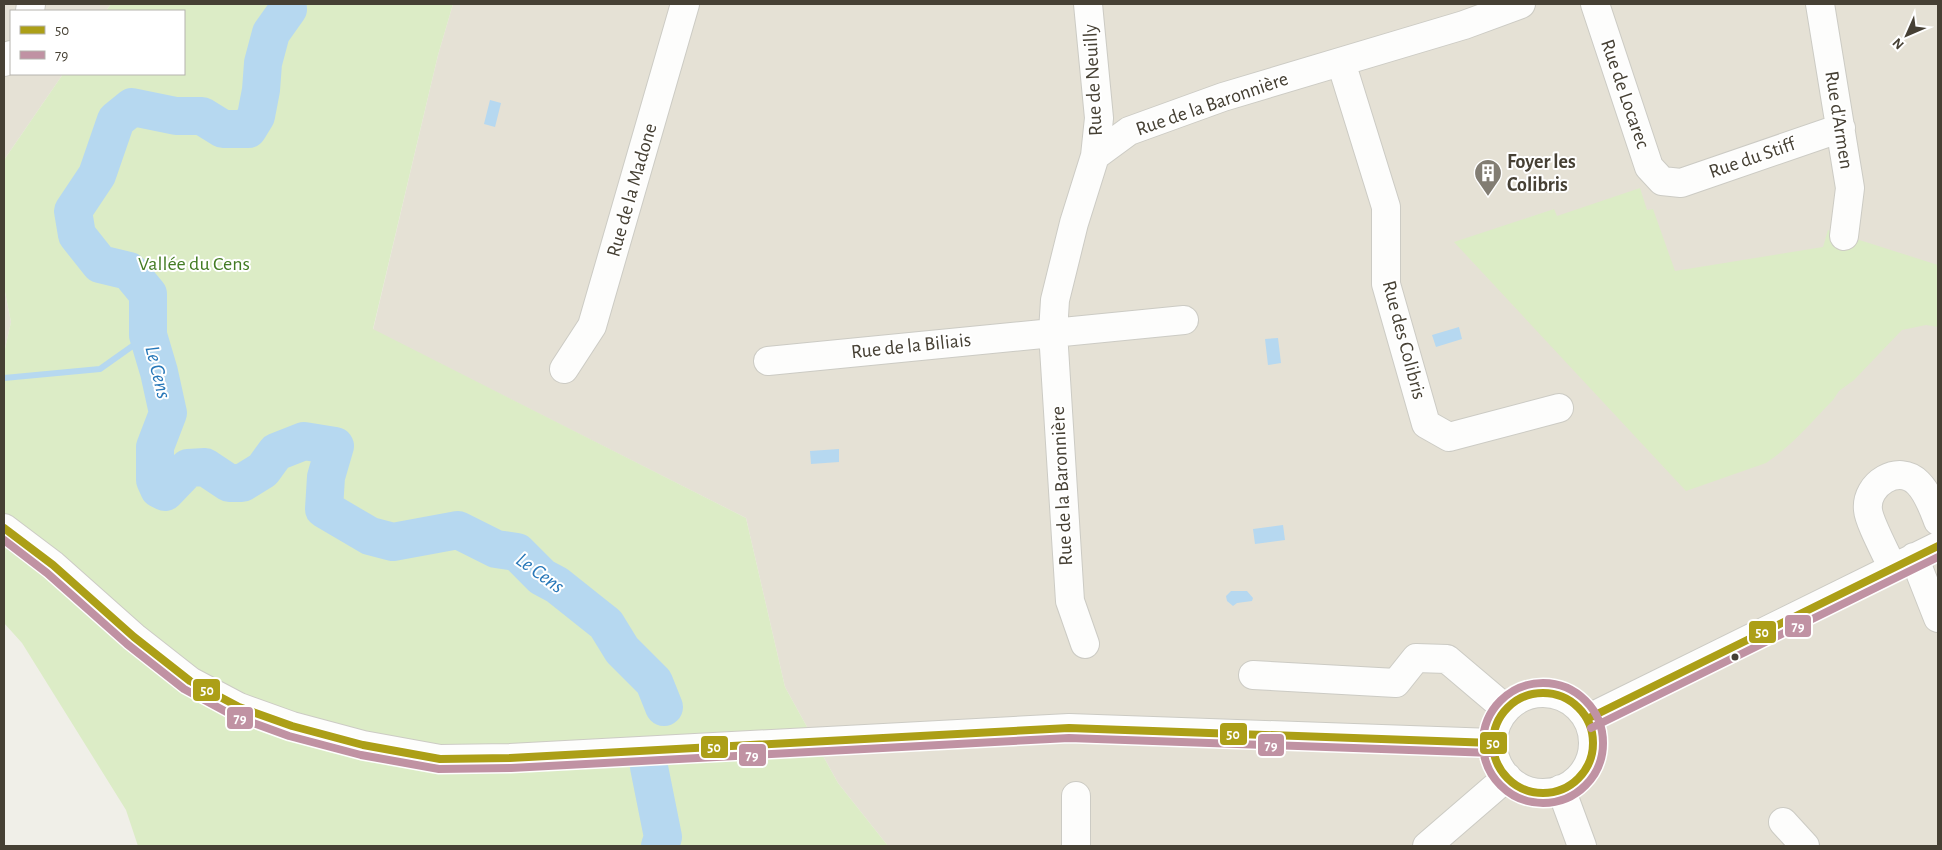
<svg xmlns="http://www.w3.org/2000/svg" width="1942" height="850" viewBox="0 0 1942 850" font-family="'Alegreya Sans',sans-serif">
<style>
.residential{fill:#e5e1d5}
.green{fill:#dcecc6}
.water{fill:#b6d8f0}
.lines{fill:none;stroke-linecap:round;stroke-linejoin:round}
.stream{stroke:#b6d8f0;stroke-width:6}
.river{stroke:#b6d8f0;stroke-width:38}
.minor-casing{stroke:#cccbc4;stroke-width:30}
.minor{stroke:#fdfdfc;stroke-width:28}
.bus-1-casing{stroke:#fff;stroke-width:11}
.bus-2-casing{stroke:#fff;stroke-width:11}
.bus-1{stroke:#ac9f17;stroke-width:8}
.bus-2{stroke:#c092a3;stroke-width:8}
.bus-dot{fill:#464034;stroke:#fff;stroke-width:2}
.labels{text-anchor:middle;dominant-baseline:central;stroke-width:4;stroke-linejoin:round;paint-order:stroke}
.street-label{font-size:20px;fill:#464034;stroke:#fff}
.poi-label{font-size:20px;font-weight:bold;fill:#464034;stroke:#fff;text-anchor:start}
.park-label{font-size:20px;fill:#437b24;stroke:#fff}
.water-label{font-size:21px;font-style:italic;fill:#2777b8;stroke:#fff}
.line-badge{stroke:#fff;stroke-width:2}
.badge-label{font-size:14px;text-anchor:middle;font-weight:bold;fill:#fff}
</style>
<rect width="100%" height="100%" fill="#f0efe8"/>
<!-- residential -->
<path class="residential" d="M4 4H111L106 11H11V74H63L4 160Z
M453 4H1938V846H888L838 783 785 687 746 518 373 330 438 55Z
M4 287 11 322 4 353Z"/>
<!-- green -->
<path class="green" d="M111 4H453L438 55 373 329 746 518 785 687 838 783 888 846H138L126 810 22 643 4 623V353L11 322 4 287V160L63 74H184V11H106Z
M1640 188 1647 210 1653 209 1675 271 1823 247 1828 230 1938 265V327L1926 325 1902 330 1854 380 1839 391 1833 400C1812 421 1792 446 1766 463L1686 491 1454 242 1554 209 1557 216Z"/>
<!-- water -->
<path class="water" d="M490 100 501 103 495 127 484 124Z
M1459 327 1462 339 1436 347 1432 335Z
M1278 338 1281 363 1268 365 1265 339Z
M839 449V462L811 464 810 451Z
M1283 525 1285 540 1255 544 1253 529Z
M1231 591H1247L1253 598 1252 601 1237 603 1233 606 1227 601 1226 596Z"/>
<g class="lines">
<!-- stream -->
<path class="stream" d="M4 378 100 369 148 335"/>
<!-- river -->
<path class="river" d="M287 4 288 9 271 33 263 63 261 90 256 116 248 129H223L202 116H176L132 107 116 120 97 175 73 211 77 235 100 264 129 271 148 294V335L159 372 168 413 155 447V480L159 489 165 492 188 468 205 467 229 483H242L263 470 276 452 304 441 335 446 326 477 324 509 370 536 393 542 458 530 496 549 517 552 542 577 557 585 606 624 622 650 654 682 664 707
M649 767 663 837 660 846"/>
<defs>
<path id="minor" d="M1088 4 1099 118 1095 156
M1595 4 1649 167 1662 181 1681 183 1841 128
M1820 4 1850 188 1844 236
M30 11 31 4
M4 62 11 55
M1341 62 1386 207V284L1426 424 1449 437 1559 408
M768 361 1184 320
M564 369 592 326 685 4
M4 528 53 565 134 637 190 681 239 707 292 726 363 745 440 759 510 758 1069 728 1493 743
M1914 557 1938 618
M1892 567C1887 555 1869 522 1868 510 1865 484 1899 463 1918 483 1928 493 1933 508 1938 521
M1085 644 1070 601 1053 332 1055 300 1074 223 1095 156 1129 131 1223 97 1464 25 1521 4
M1253 675 1396 683 1416 658 1447 659 1506 709
M1493 743a50 50 0 1 1 100 0a50 50 0 1 1-100 0Z
M1587 719 1938 546
M1561 789 1582 846
M1076 796V846
M1783 822 1805 846
M1427 846 1507 777"/>
</defs>
<!-- minor casing -->
<use href="#minor" class="minor-casing"/>
<!-- minor -->
<use href="#minor" class="minor"/>
<defs>
<path id="bus-1" d="M4 528 53 565 134 637 190 681 239 707 292 726 363 745 440 759 510 758 1069 728 1493 743
M1493 743a50 50 0 1 1 100 0a50 50 0 1 1-100 0Z
M1587 719 1938 546"/>
<path id="bus-2" d="M4 540 47 573 127 644 184 689 234 716 289 736 361 755 439 769 511 768 1069 738 1493 753
M1483 743a60 60 0 1 1 120 0a60 60 0 1 1-120 0Z
M1591 728 1938 557"/>
</defs>
<!-- bus-1 casing -->
<use href="#bus-1" class="bus-1-casing"/>
<!-- bus-2 casing -->
<use href="#bus-2" class="bus-2-casing"/>
<!-- bus-1 -->
<use href="#bus-1" class="bus-1"/>
<!-- bus-2 -->
<use href="#bus-2" class="bus-2"/>
</g>
<!-- icons -->
<defs>
<symbol id="building-pin" viewBox="-11 -11 22 30"><path d="M0 17L-7.5 6A9.5 9.5 0 1 1 7.5 6Z" fill="#827d73" stroke="#fff"/><path d="M-4-6H4V6H1V3H-1V6H-4ZM-2.5-4.3h1.7v1.8h-1.7ZM.8-4.3h1.7v1.8H.8ZM-2.5-1h1.7V.8h-1.7ZM.8-1h1.7V.8H.8Z" fill="#fff"/></symbol>
</defs>
<g fill-rule="evenodd">
<use href="#building-pin" x="1472" y="157" width="32" height="43"/>
</g>
<!-- markers -->
<circle class="bus-dot" cx="1735" cy="657" r="4.5"/>
<g class="labels">
<!-- street labels -->
<g class="street-label">
<text transform="translate(1093 80) rotate(-93)">Rue de Neuilly</text>
<text transform="translate(1625 94) rotate(71)">Rue de Locarec</text>
<text transform="translate(1212 104) rotate(-19)">Rue de la Baronnière</text>
<text transform="translate(1839 120) rotate(81)">Rue d'Armen</text>
<text transform="translate(1752 158) rotate(-19)">Rue du Stiff</text>
<text transform="translate(632 190) rotate(-74)">Rue de la Madone</text>
<text transform="translate(1404 340) rotate(75)">Rue des Colibris</text>
<text transform="translate(911 346) rotate(-6)">Rue de la Biliais</text>
<text transform="translate(1062 486) rotate(-93)">Rue de la Baronnière</text>
</g>
<!-- poi labels -->
<g class="poi-label">
<text x="1507" y="162">Foyer les<tspan x="1507" dy="23">Colibris</tspan></text>
</g>
<!-- park labels -->
<g class="park-label">
<text x="194" y="264">Vallée du Cens</text>
</g>
<!-- water labels -->
<g class="water-label">
<text transform="translate(158 372) rotate(76)">Le Cens</text>
<text transform="translate(540 573) rotate(36)">Le Cens</text>
</g>
</g>
<g class="line-badge">
<rect x="1784" y="614" width="28" height="24" rx="5" fill="#c092a3"/>
<rect x="1748" y="620" width="29" height="24" rx="5" fill="#ac9f17"/>
<rect x="192" y="678" width="29" height="24" rx="5" fill="#ac9f17"/>
<rect x="226" y="706" width="28" height="24" rx="5" fill="#c092a3"/>
<rect x="1219" y="722" width="29" height="24" rx="5" fill="#ac9f17"/>
<rect x="1479" y="731" width="29" height="24" rx="5" fill="#ac9f17"/>
<rect x="1257" y="733" width="28" height="24" rx="5" fill="#c092a3"/>
<rect x="700" y="735" width="29" height="24" rx="5" fill="#ac9f17"/>
<rect x="738" y="743" width="29" height="24" rx="5" fill="#c092a3"/>
</g>
<g class="badge-label">
<text x="1798" y="631">79</text>
<text x="1762" y="637">50</text>
<text x="207" y="695">50</text>
<text x="240" y="723">79</text>
<text x="1233" y="739">50</text>
<text x="1493" y="748">50</text>
<text x="1271" y="750">79</text>
<text x="714" y="752">50</text>
<text x="752" y="760">79</text>
</g>
<!-- border -->
<rect width="1942" height="850" fill="none" stroke="#464034" stroke-width="10"/>
<!-- legend -->
<rect x="10" y="10" width="175" height="65" fill="#ffffff" stroke="#b5b3ae"/>
<rect x="20" y="26" width="25" height="8" fill="#ac9f17" stroke="#b5b3ae"/>
<text x="55" y="35" font-size="15" fill="#464034">50</text>
<rect x="20" y="51" width="25" height="8" fill="#c092a3" stroke="#b5b3ae"/>
<text x="55" y="60" font-size="15" fill="#464034">79</text>
<!-- north arrow -->
<g transform="translate(1907 35) rotate(225)" stroke="#ffffff" stroke-width="4" paint-order="stroke">
<path d="M0-4L9 19L0 12L-9 19Z" fill="#464034"/>
<text y="-8" font-size="14" font-weight="bold" text-anchor="middle" fill="#464034">N</text>
</g>
</svg>
